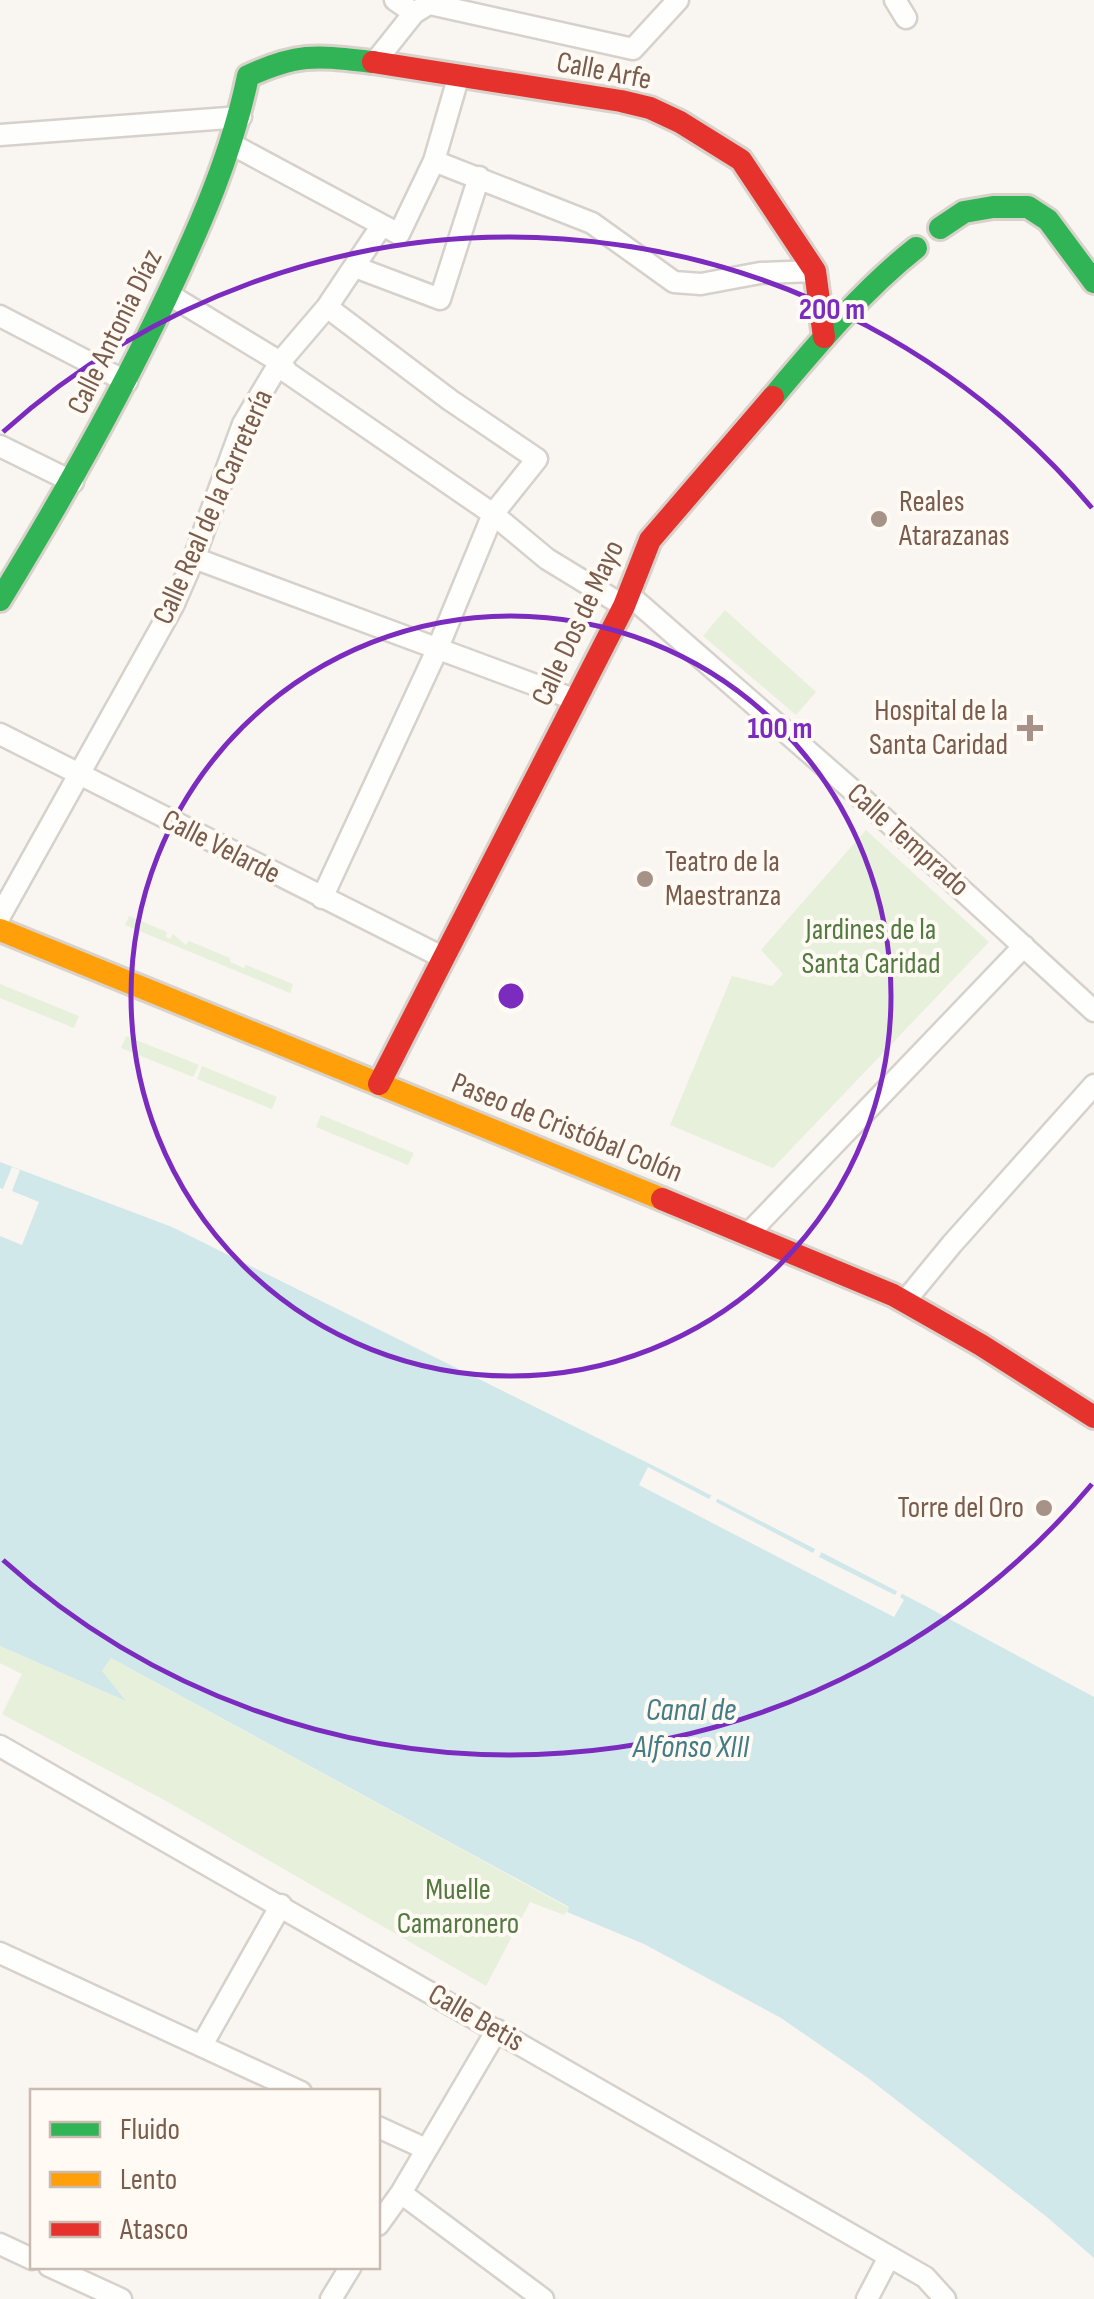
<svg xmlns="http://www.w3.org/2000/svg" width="1094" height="2299" viewBox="0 0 1094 2299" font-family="'Sofia Sans Condensed',sans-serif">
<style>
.green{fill:#e7f0db}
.water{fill:#d0e8ea}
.pier{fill:#f9f5f0}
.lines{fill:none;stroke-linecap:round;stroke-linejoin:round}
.street-casing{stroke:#d7d1cb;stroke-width:25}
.fast-casing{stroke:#d9d2cb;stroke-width:28}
.slow-casing{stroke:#d9d2cb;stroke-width:28}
.jam-casing{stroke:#d9d2cb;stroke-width:28}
.street{stroke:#fefefd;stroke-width:20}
.fast{stroke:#30b455;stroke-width:22}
.slow{stroke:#ff9f0a;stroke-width:22}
.jam{stroke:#e5322d;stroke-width:22}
.ring{fill:none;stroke:#7b2cbf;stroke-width:5}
.poi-dot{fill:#a69286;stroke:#fffaf3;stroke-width:4}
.labels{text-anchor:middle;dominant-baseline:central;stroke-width:8;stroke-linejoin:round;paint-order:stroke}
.street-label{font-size:30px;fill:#7a5c4d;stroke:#fffaf3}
.poi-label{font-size:30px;fill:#7a5c4d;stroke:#fffaf3;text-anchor:start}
.park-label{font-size:30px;fill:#537a41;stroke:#fffaf3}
.water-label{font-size:32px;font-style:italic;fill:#437c86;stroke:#fffaf3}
.centre{fill:#7b2cbf;stroke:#fffaf3;stroke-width:5}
.ring-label{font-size:30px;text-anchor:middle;font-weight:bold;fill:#7b2cbf;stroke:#fffaf3;stroke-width:8;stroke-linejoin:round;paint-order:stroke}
</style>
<rect width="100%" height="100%" fill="#f9f5f0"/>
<!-- green -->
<path class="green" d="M725 610 816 692 796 715 703 636Z
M866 830 989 942 773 1168 670 1125 732 976 772 986 783 974 761 950Z
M129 916 167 932 166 937 170 939 173 934 186 945 189 941 230 958V962L244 968 246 965 293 984 290 993 125 925Z
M0 984 79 1016 74 1028 0 998Z
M126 1036 199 1065 193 1077 121 1048Z
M202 1066 277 1097 272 1109 197 1079Z
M321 1115 414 1153 408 1165 316 1127Z
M0 1646 124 1700 102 1671 111 1658 569 1908 564 1915 530 1902 486 1986 168 1802 2 1714 22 1674 0 1663Z"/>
<!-- water -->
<path class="water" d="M0 1162 172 1227 660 1469 916 1601 1094 1697V2258L1047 2217 868 2078 781 2018 644 1944 567 1912 569 1907 111 1658 102 1671 126 1701 0 1646Z"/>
<!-- pier -->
<path class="pier" d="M12 1167 20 1170 12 1191 39 1202 22 1245 0 1236V1188L3 1189Z
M648 1467 709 1499 714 1492 719 1494 716 1502 813 1553 817 1546 823 1549 819 1557 895 1595 899 1588 904 1590 900 1597 904 1600 894 1617 639 1485Z"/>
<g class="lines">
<defs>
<path id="street" d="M395 0 414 13
M895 0 906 18
M430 4 633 49 678 0
M375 62 414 13 435 0
M0 135 241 117
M233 145 382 225
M434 161 592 223 674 282 701 284 760 273 815 271
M355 267 440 299 479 177
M168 294 280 362 288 373 493 514 547 559 624 606
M0 316 127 382
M0 446 73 482
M194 558 576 700
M628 594 866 802 1094 1011
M0 734 444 958
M322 898 437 650 493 514 537 459 450 400 327 307
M0 916 173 606 194 558 243 424 280 362 327 307 382 225 399 234 434 161 459 75
M749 1233 1024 946
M906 1300 952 1244 1094 1085
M0 1746 925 2277 945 2299
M0 1953 301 2092
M202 2045 281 1905
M378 2127 426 2149
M401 2193 543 2299
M378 2225 401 2193 497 2030
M0 2244 32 2259
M49 2266 121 2299
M331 2299 351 2266
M867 2299 889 2257"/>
<path id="fast" d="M940 228 964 212 993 207H1028L1048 220 1094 282
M773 397C817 345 862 291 916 248
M0 600C60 502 117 402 166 298 200 226 232 154 248 76 300 52 318 56 373 62"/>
<path id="slow" d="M0 930 662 1199"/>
<path id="jam" d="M373 62 621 101 650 108 680 122 741 160 815 271 824 337
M379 1084 624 606 650 540 773 397
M662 1199 893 1295 981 1345 1094 1417"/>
</defs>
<!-- street casing -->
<use href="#street" class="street-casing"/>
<!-- fast casing -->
<use href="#fast" class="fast-casing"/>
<!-- slow casing -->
<use href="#slow" class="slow-casing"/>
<!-- jam casing -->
<use href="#jam" class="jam-casing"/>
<!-- street -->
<use href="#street" class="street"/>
<!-- fast -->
<use href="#fast" class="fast"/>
<!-- slow -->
<use href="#slow" class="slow"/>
<!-- jam -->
<use href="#jam" class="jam"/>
</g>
<!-- distance rings -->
<g class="ring">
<circle cx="511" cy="996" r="380"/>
<path d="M1092 1484A759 759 0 0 1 3 1560M3 432A759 759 0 0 1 1092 508"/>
</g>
<!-- markers -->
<g class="poi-dot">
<circle cx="879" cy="519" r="10"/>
<path d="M1025 713h10v10h10v10h-10v10h-10v-10h-10v-10h10z"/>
<circle cx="645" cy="879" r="10"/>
<circle cx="1044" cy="1508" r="10"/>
</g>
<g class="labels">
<!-- street labels -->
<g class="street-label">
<text transform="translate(604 71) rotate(11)">Calle Arfe</text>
<text transform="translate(115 332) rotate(-64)">Calle Antonia Díaz</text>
<text transform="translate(213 507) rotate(-66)">Calle Real de la Carretería</text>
<text transform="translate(578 623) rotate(-65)">Calle Dos de Mayo</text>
<text transform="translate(908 840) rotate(42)">Calle Temprado</text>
<text transform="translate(221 847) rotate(27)">Calle Velarde</text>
<text transform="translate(567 1128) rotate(22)">Paseo de Cristóbal Colón</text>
<text transform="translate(476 2018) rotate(30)">Calle Betis</text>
</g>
<!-- poi labels -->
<g class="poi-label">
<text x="899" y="502">Reales<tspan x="899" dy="34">Atarazanas</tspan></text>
<text x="1008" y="711" text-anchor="end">Hospital de la<tspan x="1008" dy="34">Santa Caridad</tspan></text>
<text x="665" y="862">Teatro de la<tspan x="665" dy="34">Maestranza</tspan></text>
<text x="1024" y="1508" text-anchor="end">Torre del Oro</text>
</g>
<!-- park labels -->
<g class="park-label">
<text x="871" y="930">Jardines de la<tspan x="871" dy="34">Santa Caridad</tspan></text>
<text x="458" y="1890">Muelle<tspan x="458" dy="34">Camaronero</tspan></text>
</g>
<!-- water labels -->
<g class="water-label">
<text x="691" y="1710">Canal de<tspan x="691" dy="37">Alfonso XIII</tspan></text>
</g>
</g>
<circle cx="511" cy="996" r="15" class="centre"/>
<g class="ring-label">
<text x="832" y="319">200 m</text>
<text x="780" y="738">100 m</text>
</g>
<!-- legend -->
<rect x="30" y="2089" width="350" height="180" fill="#fffaf3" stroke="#cabbb1" stroke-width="2.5"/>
<rect x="50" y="2122" width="50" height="15" fill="#30b455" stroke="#cabbb1" stroke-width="2.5"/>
<text x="120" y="2139" font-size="30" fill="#7a5c4d">Fluido</text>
<rect x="50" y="2172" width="50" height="15" fill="#ff9f0a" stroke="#cabbb1" stroke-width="2.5"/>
<text x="120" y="2189" font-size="30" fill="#7a5c4d">Lento</text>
<rect x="50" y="2222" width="50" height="15" fill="#e5322d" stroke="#cabbb1" stroke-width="2.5"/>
<text x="120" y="2239" font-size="30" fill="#7a5c4d">Atasco</text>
</svg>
